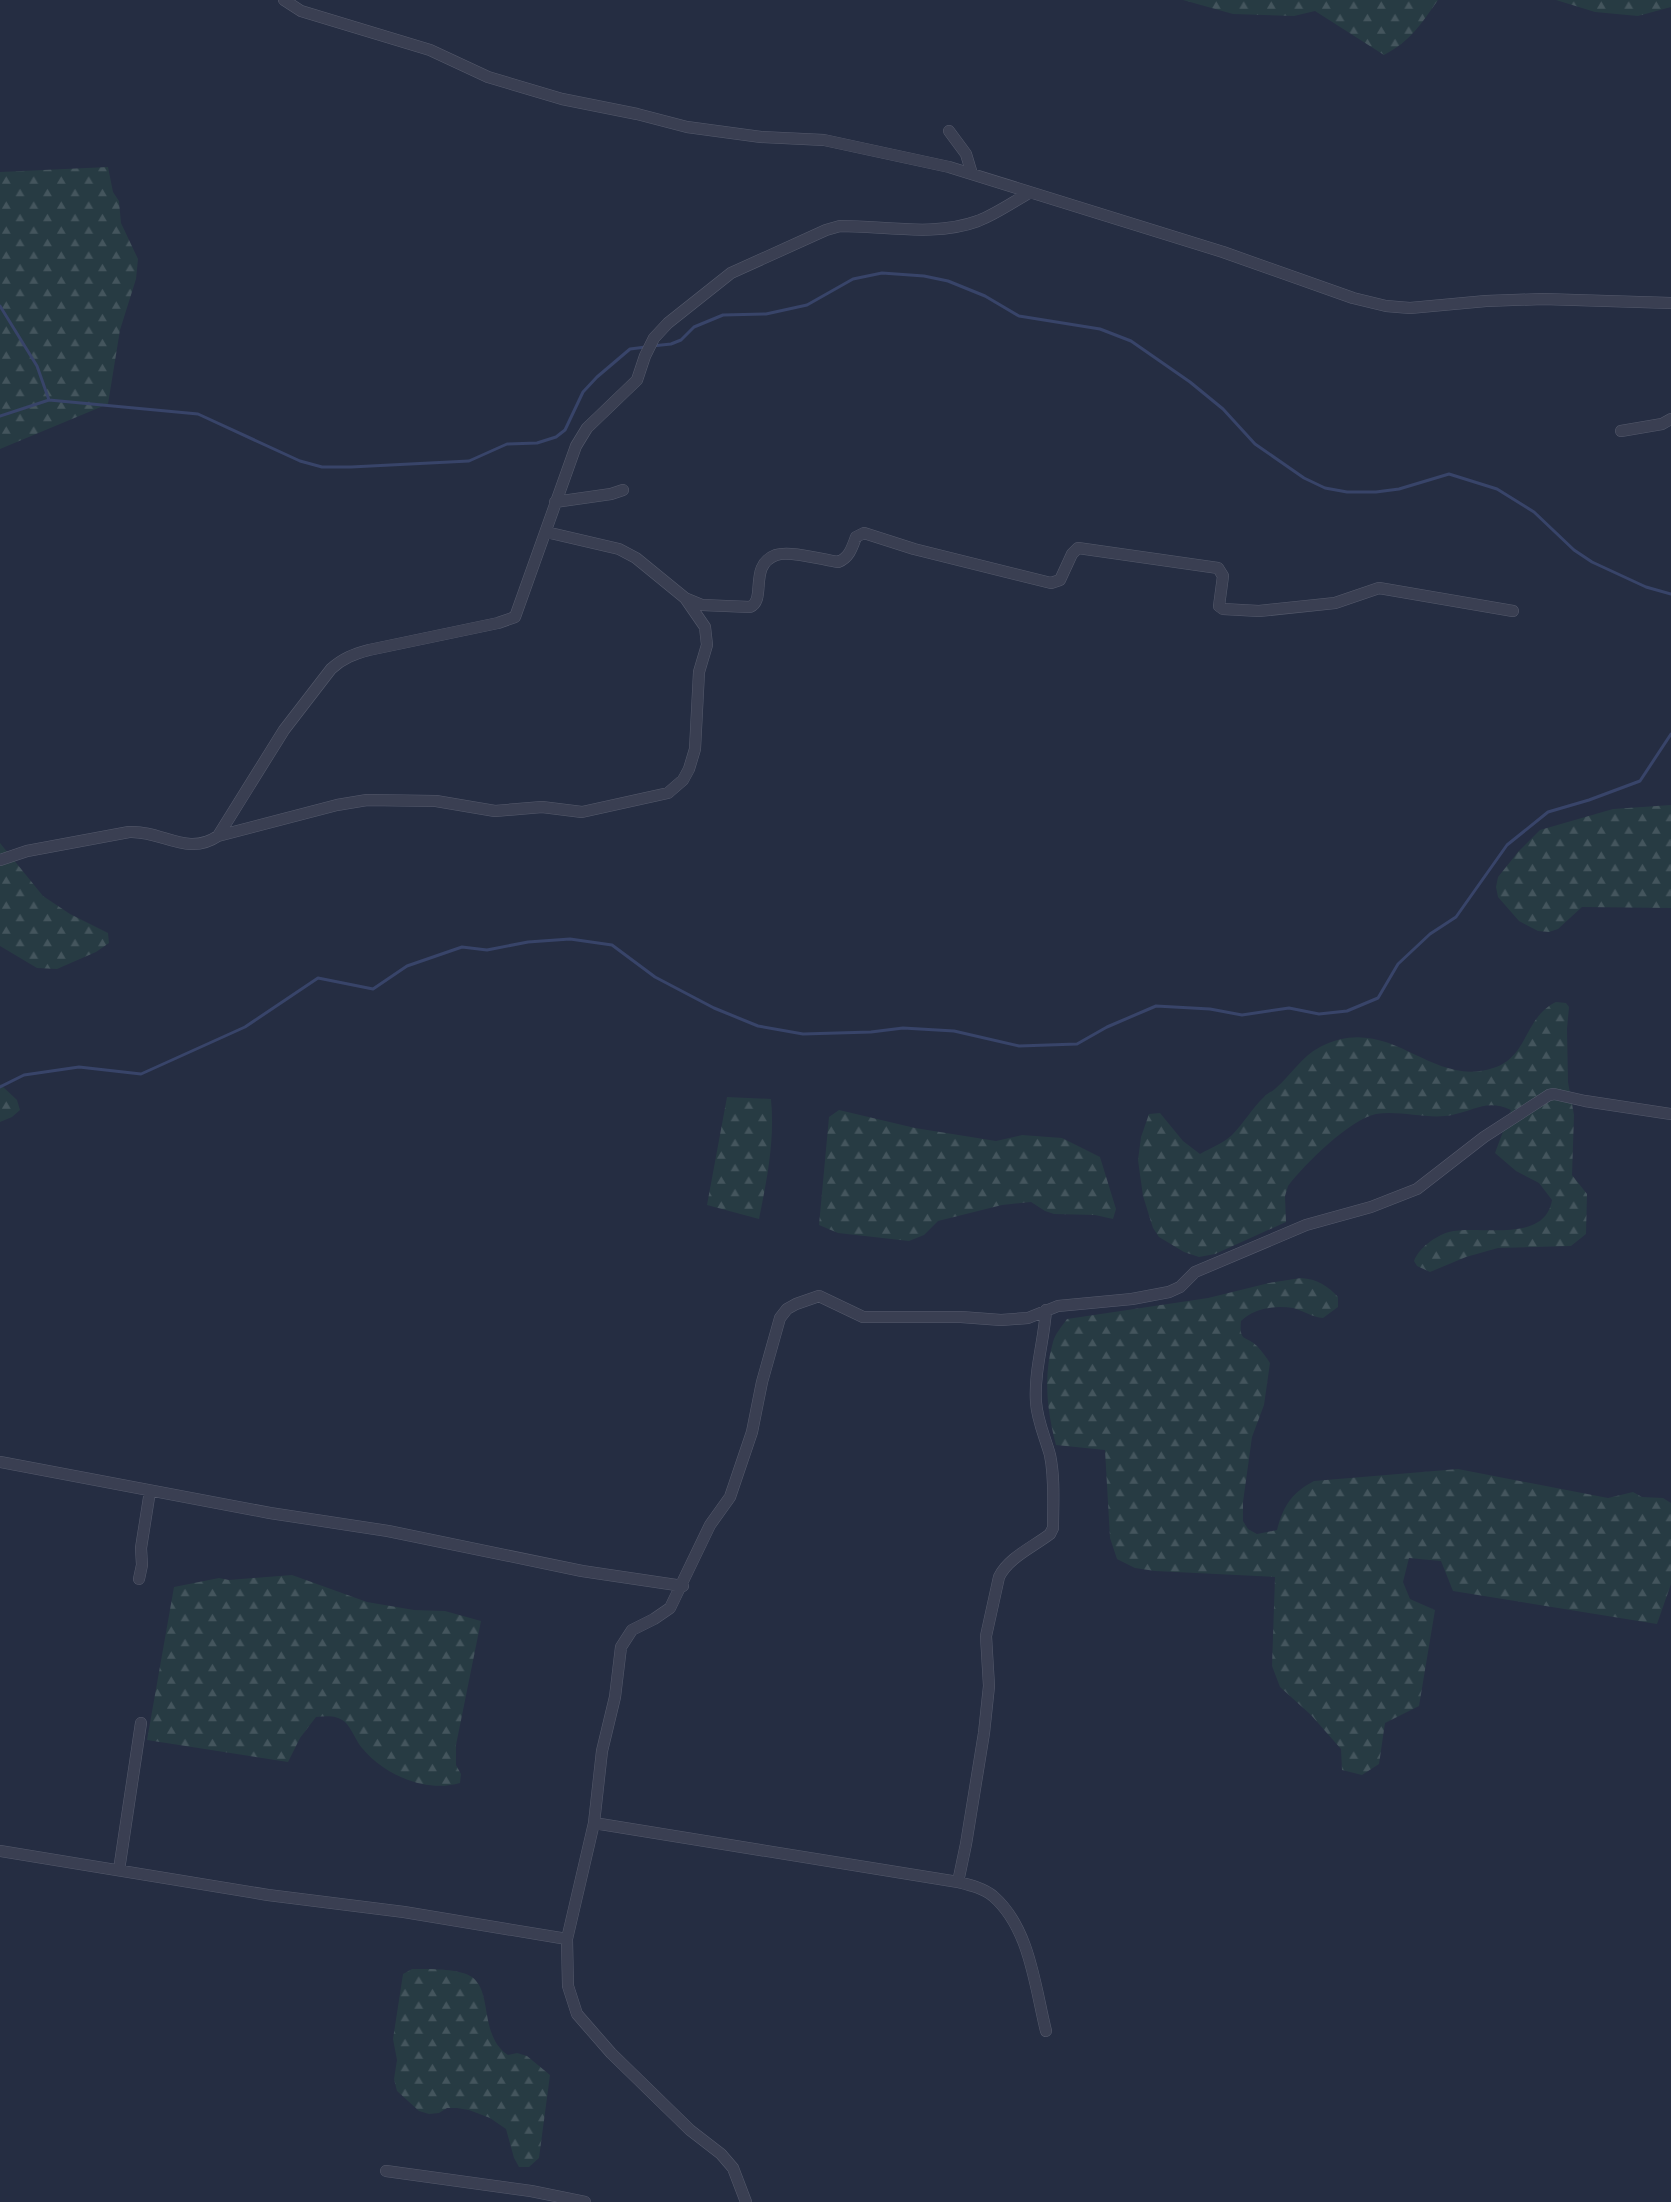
<svg xmlns="http://www.w3.org/2000/svg" width="1671" height="2202" viewBox="0 0 1671 2202" font-family="'DM Sans',sans-serif">
<style>
.forest{fill:url(#forest-firs)}
.lines{fill:none;stroke-linecap:round;stroke-linejoin:round}
.stream{stroke:#384469;stroke-width:3}
.street-casing{stroke:#555a6c;stroke-width:12}
.street{stroke:#3a3f52;stroke-width:11}
</style>
<defs>
<pattern id="forest-firs" width="22" height="20" patternUnits="userSpaceOnUse" patternTransform="scale(1.25)"><rect width="22" height="20" fill="#273b43"/><path d="M5 1l3.5 6h-7zM16 11l3.5 6h-7z" fill="#44555d"/></pattern>
</defs>
<rect width="100%" height="100%" fill="#252d42"/>
<!-- forest -->
<path class="forest" d="M1183 0H1438C1421 24 1411 41 1384 55L1315 11 1294 16 1233 14Z
M1556 0H1671V7L1638 16 1595 12Z
M108 167 113 192 119 201 121 223 138 259 136 279 120 330 108 404 0 449V172Z
M1671 805V908L1582 907 1558 929 1549 932 1538 931 1519 921 1498 897 1496 887 1498 877 1518 852 1540 830 1613 809Z
M0 843 43 896 70 914 108 933 109 943 96 952 57 969 37 968 0 946Z
M1556 1002 1566 1003 1569 1007 1567 1029 1568 1082 1574 1115 1572 1175 1587 1194 1586 1234 1571 1246 1498 1248 1466 1257 1430 1272 1417 1266 1414 1261C1419 1248 1435 1236 1449 1232 1476 1224 1545 1245 1552 1200L1539 1183 1516 1171 1495 1153 1511 1110C1487 1099 1476 1110 1452 1115 1428 1120 1401 1110 1376 1114 1350 1119 1304 1165 1288 1186L1285 1196 1286 1222 1215 1254 1199 1257 1184 1252 1159 1237 1153 1228 1143 1196 1138 1160 1141 1137 1149 1114 1160 1113 1183 1141 1200 1154C1210 1148 1224 1143 1232 1135 1244 1123 1252 1108 1264 1097 1267 1093 1272 1092 1276 1088 1291 1075 1301 1057 1320 1047 1391 1011 1429 1089 1493 1068 1529 1057 1523 1018 1556 1002Z
M0 1084 17 1100 20 1110 12 1117 0 1122Z
M727 1097 771 1099C775 1140 767 1179 759 1219L707 1205Z
M839 1110 915 1128 996 1141 1022 1135 1062 1138 1100 1157 1116 1209 1113 1219 1095 1215 1054 1214 1045 1211 1031 1202 1002 1205 938 1221 924 1235 909 1241 838 1233 819 1225 829 1117Z
M1301 1278C1317 1279 1328 1286 1338 1297V1307L1323 1318C1312 1317 1304 1311 1293 1308 1276 1305 1254 1308 1241 1321 1239 1343 1246 1335 1257 1346 1262 1351 1266 1357 1270 1363L1264 1405 1252 1437 1243 1502V1521L1248 1529 1257 1534 1277 1530C1283 1507 1291 1493 1314 1481L1458 1469 1608 1498 1633 1492 1642 1497 1663 1498 1671 1503V1584L1657 1624 1453 1591 1441 1561 1409 1558 1403 1582 1410 1599 1435 1610 1419 1706 1385 1723 1379 1764 1362 1775 1342 1770 1341 1749 1311 1715 1280 1687 1272 1666 1275 1577 1155 1571 1135 1568 1117 1559 1110 1538 1105 1450 1056 1445C1047 1411 1043 1376 1053 1342 1055 1334 1062 1326 1067 1319L1208 1298 1269 1283Z
M292 1575 367 1602 414 1610 445 1611 481 1621 456 1745V1765L461 1774 460 1783C426 1793 384 1775 362 1748 356 1741 352 1729 345 1722 337 1715 326 1716 316 1717L300 1738 288 1762 147 1740 174 1587 219 1578 229 1580Z
M412 1969C428 1969 459 1968 472 1977 493 1992 479 2036 508 2055L517 2053 527 2056 550 2075 539 2158 529 2167H519L514 2158 506 2129 490 2118 469 2110 457 2108H447L439 2113 429 2114 419 2111 397 2091 394 2079 397 2060 393 2039 403 1974Z"/>
<g class="lines">
<!-- stream -->
<path class="stream" d="M0 306 37 366 49 400 198 414 300 461 322 467H351L469 461 507 444 537 443 556 437 565 430 583 392 597 377 630 349 646 347
M652 346 671 344 681 340 694 327 723 315 766 314 807 305 853 279 882 273 924 276 948 281 985 296 1019 316 1100 329 1131 341 1190 382 1223 409 1255 444 1304 478 1325 488 1347 492H1376L1399 489 1449 474 1497 489 1534 512 1574 550 1592 562 1646 587 1671 594
M0 416 49 400
M0 1087 24 1075 79 1067 141 1074 245 1027 318 978 373 989 407 966 462 947 487 950 528 942 570 939 612 945 655 977 714 1008 758 1026 803 1034 871 1032 903 1028 954 1031 1019 1046 1077 1044 1107 1027 1156 1006 1210 1009 1242 1015 1289 1008 1319 1014 1347 1011 1378 998 1398 964 1430 934 1456 917 1507 845 1548 812 1589 800 1640 781 1671 734"/>
<defs>
<path id="street" d="M284 0 301 11 430 50 488 77 562 99 637 114 687 127 761 137 824 140 949 167 1223 252 1353 298 1386 306 1410 308 1486 301 1543 299 1671 303
M949 131 966 154 972 174
M1621 431 1662 424 1671 419
M555 502 611 494 623 490
M685 598 702 605 750 607C767 600 748 565 776 555 790 550 823 560 838 562 849 558 852 548 856 537L864 533 914 549 1051 583 1060 580 1072 554 1078 548 1218 568 1223 576 1219 606 1223 609 1259 611 1335 603 1379 588 1513 611
M218 836 284 730 331 669C343 658 354 654 369 650L498 623 515 617 576 446 587 428 637 380 645 356 654 338 668 323 731 273 826 230 840 226C886 226 934 237 978 221 996 214 1013 202 1029 193
M0 860 27 851 129 832C162 830 187 857 218 836L337 805 367 800 436 801 495 811 542 807 582 812 668 793 683 780 689 769 695 749 699 672 707 645 705 627 685 598 636 558 619 549 546 532
M0 1462 270 1513 388 1531 582 1571 683 1586
M139 1579 142 1565 141 1548 150 1491
M594 1823 958 1882C970 1885 983 1888 993 1896 1030 1928 1035 1987 1046 2031
M0 1851 268 1895 404 1912 567 1939
M119 1870 141 1723
M958 1882 966 1844 984 1733 989 1686 986 1636 999 1577C1008 1558 1033 1547 1050 1534L1053 1528C1053 1504 1055 1479 1050 1455 1045 1437 1037 1420 1036 1402 1034 1371 1044 1341 1046 1310
M386 2171 531 2191 585 2202
M746 2202 733 2168 721 2154 690 2130 611 2053 577 2014 568 1986 567 1939 594 1823 602 1751 615 1697 621 1647 632 1630 654 1619 670 1608 710 1525 730 1497 752 1432 762 1382 780 1318 787 1309 796 1304 819 1296 863 1317H961L1001 1320 1028 1318 1058 1306 1132 1299 1169 1292 1180 1287 1195 1272 1306 1225 1371 1207 1417 1189 1484 1137 1549 1095 1554 1094 1585 1101 1671 1114"/>
</defs>
<!-- street casing -->
<use href="#street" class="street-casing"/>
<!-- street -->
<use href="#street" class="street"/>
</g>
</svg>
